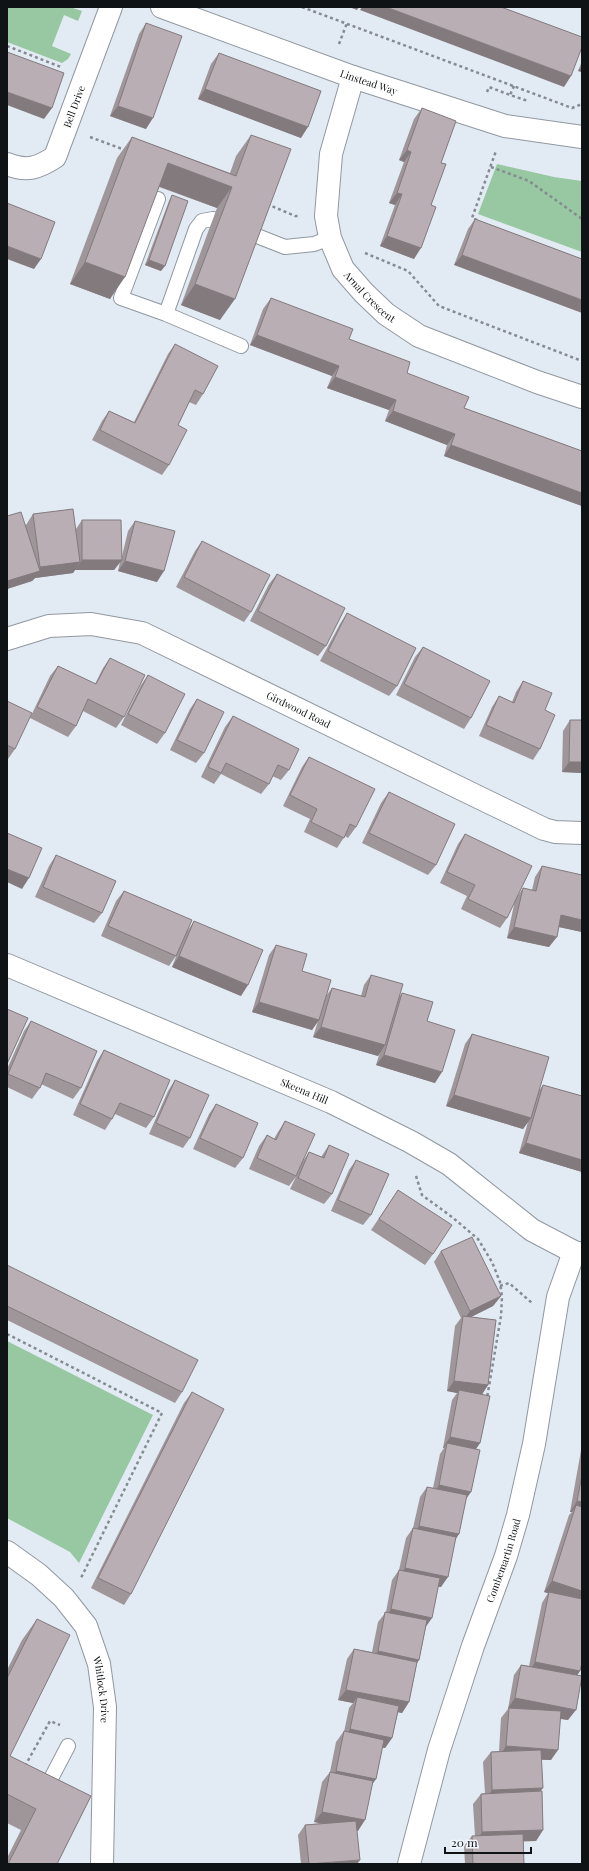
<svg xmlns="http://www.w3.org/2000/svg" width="589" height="1871" viewBox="0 0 589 1871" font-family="'Playfair Display',serif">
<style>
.green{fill:#97c8a1}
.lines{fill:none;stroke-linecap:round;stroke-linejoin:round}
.service-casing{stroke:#9198a0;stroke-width:16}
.minor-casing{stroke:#9198a0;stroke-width:24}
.path{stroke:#868b91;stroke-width:2.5;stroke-dasharray:3 3;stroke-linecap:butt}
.service{stroke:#fff;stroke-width:14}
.minor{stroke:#fff;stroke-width:22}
.wall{fill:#9f969a}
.shaded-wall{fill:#827a7d}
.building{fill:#b9aeb3;stroke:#827a7d}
.labels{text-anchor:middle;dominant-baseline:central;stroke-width:3.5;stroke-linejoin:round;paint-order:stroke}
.street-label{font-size:10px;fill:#101315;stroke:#f1f7fe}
</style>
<rect width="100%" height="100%" fill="#e2eaf3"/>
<!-- green -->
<path class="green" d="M7 7H70L82 11 78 21 64 15 52 46 71 54 68 59 62 63 7 42Z
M497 164 554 177 582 181V252L478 214Z
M7 1341 153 1415 79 1563 70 1552 7 1518Z"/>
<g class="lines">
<defs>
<path id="service" d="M158 199 121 298 166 314
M213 219 202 221 196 229 166 314 241 346
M252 234 285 247 314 244 330 238
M51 1791 46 1788 68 1746"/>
<g id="minor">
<path id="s1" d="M162 7 353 77 505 126 582 137"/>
<path id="s2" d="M353 77 331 154 326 216 330 238 343 269 364 293 386 314 419 336 537 382 582 397"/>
<path id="s3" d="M7 164C27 172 38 168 55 157L111 7"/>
<path id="s4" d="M7 639 49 626 91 624 142 633 476 796 544 829 555 832 582 833"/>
<path id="s5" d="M7 965 331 1102 411 1142 449 1164 532 1230 574 1252 582 1254"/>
<path id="s6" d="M7 1552 39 1575 64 1598 86 1626 99 1664 105 1707 102 1864"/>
<path id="s7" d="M409 1864 439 1750 473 1646 506 1556 518 1515 534 1444 558 1297 574 1252"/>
</g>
</defs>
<!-- service casing -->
<use href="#service" class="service-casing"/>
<!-- minor casing -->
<use href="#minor" class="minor-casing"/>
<!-- path -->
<path class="path" d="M302 7 572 108 582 104
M339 44 347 23
M7 46 61 67
M514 86 510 95 528 101
M487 92 489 87 510 95
M90 137 125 150
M491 167 529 181 582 219
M267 204 295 216H300
M477 220 472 218 496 151
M365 253 408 271 439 306 582 361
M416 1176 422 1195 452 1217 478 1239 492 1262 500 1282 502 1297 501 1316 487 1398
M500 1286 509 1283 532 1303
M7 1334 162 1413 81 1578
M25 1766 50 1721 60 1725"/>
<!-- service -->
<use href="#service" class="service"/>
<!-- minor -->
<use href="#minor" class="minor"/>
</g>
<!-- wall -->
<path class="wall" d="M146 23V129L110 116 139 34Z
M219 53 301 138 198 99 211 64Z
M582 61V72L578 71Z
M422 108 441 163 431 205 414 259 380 246 395 205 389 203 404 162 399 160 414 119Z
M251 135 220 320 181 305 217 208 159 187 110 299 70 284 117 158 132 137 230 173 236 156Z
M172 195 161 271 145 265 169 201Z
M475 219 582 259 454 265 468 229Z
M271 298 349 339 464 408 582 451V506L444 456 447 445 385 421 389 410 327 388 332 376 250 345 263 309Z
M175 344 203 394 196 405 189 402 178 425 169 465 162 475 92 440 102 421 109 411 134 422 168 354Z
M33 514 76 529 82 520 122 556 128 531 135 521 157 582 118 571 120 562 114 570H75L73 573 35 578 32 581 7 589V516L26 525Z
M202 541 251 612 244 622 176 587 195 551Z
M277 574 326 646 318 656 250 621 269 584Z
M347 613 397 686 389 696 320 661 340 624Z
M423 647 471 718 464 729 396 695 415 657Z
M110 658 124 717 116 728 83 711 76 726 68 737 30 718 50 676 58 666 95 684 103 668Z
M148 675 165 733 157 744 121 725 141 685Z
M523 681 545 710 540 749 533 760 479 736 492 707 499 696 512 702 516 692Z
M197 699 204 753 196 763 170 750 190 709Z
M7 701 15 749 8 759H7Z
M233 716 289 770 281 780 272 776 269 784 261 794 221 774 214 784 201 777 225 727Z
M570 720 582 773 562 772 563 731Z
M309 757 356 827 348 838 345 836 337 848 304 832 310 819 283 806 302 767Z
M389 792 436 865 428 875 362 843 381 803Z
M465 834 517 897 523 888 532 890 535 877 542 866 582 932 559 927 549 947 507 938 515 900 507 918 500 928 461 909 467 896 440 883 458 844Z
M56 855 102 913 94 923 35 897 49 866Z
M124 891 188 930 194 921 241 996 172 967 179 949 176 956 169 966 101 936 116 901Z
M276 945 326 996 332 988 361 996 364 985 371 975 399 997 402 993 427 1021 435 1083 376 1065 380 1052 378 1056 313 1037 318 1021 312 1030 252 1012 269 955Z
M31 1021 81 1088 73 1099 41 1084 40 1088 32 1099 7 1087V1069L24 1031Z
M472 1034 538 1092 543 1085 582 1096V1172L519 1153 528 1122 523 1129 446 1106 465 1044Z
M104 1050 154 1117 146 1128 115 1114 112 1119 105 1130 73 1115 97 1061Z
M175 1080 190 1138 183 1148 149 1134 168 1091Z
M216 1104 243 1158 235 1168 193 1149 209 1114Z
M285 1121 303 1161 309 1152 321 1157 329 1145 332 1194 324 1204 290 1189 296 1177 289 1186 249 1169 259 1146 267 1135 274 1139 278 1132Z
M356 1160 371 1215 363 1225 331 1211 349 1170Z
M398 1190 433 1254 425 1265 371 1230Z
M441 1251 501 1296 493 1306 471 1317 488 1385 482 1394 480 1443 476 1449 459 1534 456 1538 441 1587H438L426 1626 419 1660 417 1663 409 1702 402 1713 398 1712 392 1738 385 1748H382L376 1779 372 1784 358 1831 357 1830V1864H301L298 1835 305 1825 322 1823 314 1822 322 1782 330 1772 336 1742 344 1731V1732L349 1708 353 1703 338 1700 347 1659 354 1649 372 1652 378 1622 386 1612 392 1580 399 1570 406 1538 413 1528 420 1497 427 1487 433 1488 440 1454 444 1448H443L452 1400 457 1393 447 1391 455 1326 461 1318 434 1262Z
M7 1265 182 1392 175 1403 7 1320Z
M192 1392 131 1594 124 1605 91 1588 184 1403Z
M582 1445V1662L577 1675 568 1720 560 1719 551 1760H541L540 1791 543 1830 536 1841H523L524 1864H465L464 1846 472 1836H475L473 1804 481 1794 485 1793 483 1762 491 1752 499 1751 501 1718 508 1709 514 1675 521 1665 529 1666 542 1603 548 1593 544 1592 569 1515 572 1512H570Z
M37 1619 10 1756 91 1796 57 1864H7V1858L21 1830 7 1823V1670L22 1640Z"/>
<!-- shaded-wall -->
<path class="shaded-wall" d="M349 7H359L357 10Z
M362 7H386L571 76 564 87 360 10Z
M582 66V72L578 71Z
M205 89 308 127 301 138 198 99Z
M7 92 52 108 44 119 7 105Z
M118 106 153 118 146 129 110 116Z
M407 150 411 152 404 162 399 160Z
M168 163 232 187 217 208 153 184Z
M397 193 402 194 395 205 389 203Z
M387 236 421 248 414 259 380 246Z
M7 246 41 259 34 269 7 259Z
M462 255 582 300V313L454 265Z
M149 260 165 266 161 271 145 265Z
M85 262 125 277 110 299 70 284Z
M195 284 235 299 220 320 181 305Z
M257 335 339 366 332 376 250 345Z
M335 377 396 400 389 410 327 388Z
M393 411 455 434 447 445 385 421Z
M451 445 582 493V506L444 456Z
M82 560H122L114 570H75Z
M125 561 164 571 157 582 118 571Z
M80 562 73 573 35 578 32 581 7 589V581L37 572 40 567Z
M569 762H582V773L562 772Z
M7 869 29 878 22 889 7 882Z
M561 915 582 920V932L554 926Z
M514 927 557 937 549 947 507 938Z
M179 956 248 985 241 996 172 967Z
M259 1002 319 1020 312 1030 252 1012Z
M321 1027 385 1045 378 1056 313 1037Z
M384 1055 442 1072 435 1083 376 1065Z
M454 1095 531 1118 523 1129 446 1106Z
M526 1143 582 1160V1172L519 1153Z
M501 1296 493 1306 463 1321 470 1311Z
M454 1381 488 1385 481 1396 459 1390 457 1393 447 1391Z
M450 1437 480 1443 473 1453 447 1443 444 1448H443Z
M439 1485 471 1492 464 1502 432 1496Z
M577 1501 582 1502V1514L576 1505 572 1512H570Z
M419 1526 459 1534 452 1545 412 1536Z
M405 1568 448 1577 441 1587 397 1578Z
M552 1581 582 1591V1604L544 1592Z
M391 1609 432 1618 425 1628 384 1620Z
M378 1651 419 1660 412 1670 370 1661Z
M535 1662 580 1671 573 1682 528 1673Z
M346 1690 409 1702 402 1713 355 1704 357 1697 353 1703 338 1700Z
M515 1698 576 1710 568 1720 509 1709V1708H508Z
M350 1729 392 1738 385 1748 343 1740Z
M506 1746 558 1750 551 1760 499 1757Z
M336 1771 376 1779 369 1789 328 1781Z
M543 1788 535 1798 485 1800 492 1790Z
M322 1812 365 1820 358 1831 314 1822Z
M543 1830 536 1841 475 1843 482 1832Z
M360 1860 357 1864H314Z"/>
<!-- building -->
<path class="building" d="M386 7H501L582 37V47L571 76Z
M146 23 182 36 153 118 118 106Z
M7 52 64 73 52 108 7 92Z
M219 53 321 91 308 127 205 89Z
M422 108 456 121 441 163 446 164 431 205 436 207 421 248 387 236 402 194 397 193 411 152 407 150Z
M251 135 291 149 235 299 195 284 232 187 168 163 125 277 85 262 132 137 236 176Z
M172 195 188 201 165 266 149 260Z
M7 203 55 222 41 259 7 246Z
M475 219 582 259V300L462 255Z
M271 298 353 329 349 339 410 362 407 373 469 397 464 408 582 451V493L451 445 455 434 393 411 396 400 335 377 339 366 257 335Z
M175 344 218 366 203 394 195 390 178 425 187 430 169 465 100 430 109 411 135 423Z
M73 509 80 562 40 567 33 514Z
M21 512 40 571 7 581V516Z
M82 520H121L122 560H82Z
M135 521 175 531 164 571 125 561Z
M202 541 270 575 251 612 184 577Z
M277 574 345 608 326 646 258 611Z
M347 613 416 648 397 686 328 651Z
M423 647 490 681 471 718 404 684Z
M110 658 145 675 124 717 88 699 76 726 37 707 58 666 96 684Z
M148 675 185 694 165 733 128 714Z
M523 681 552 693 545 710 555 715 540 749 486 725 499 696 514 703Z
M197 699 224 712 204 753 177 740Z
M7 701 32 713 15 749 7 745Z
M233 716 299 749 289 770 278 765 269 784 226 763 221 773 208 767Z
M570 720H582V762H569Z
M309 757 375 789 356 827 350 824 344 838 311 822 317 809 290 795Z
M389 792 455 824 436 865 369 833Z
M7 833 42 848 29 878 7 869Z
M465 834 532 866 507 918 468 899 475 885 447 872Z
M56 855 116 881 102 913 43 887Z
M542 866 582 875V920L561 915 557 937 514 927 523 888 536 891Z
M124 891 192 920 176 956 108 926Z
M194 921 263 950 248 985 179 956Z
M276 945 307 954 302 971 331 980 319 1020 259 1002Z
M371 975 403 984 385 1045 321 1027 332 988 365 997Z
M402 993 433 1002 427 1021 455 1030 442 1072 384 1055Z
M7 1009 28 1018 7 1064Z
M31 1021 97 1051 81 1088 46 1073 40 1088 8 1074Z
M472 1034 549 1057 531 1118 454 1095Z
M104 1050 170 1080 154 1117 120 1103 112 1119 80 1104Z
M175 1080 209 1095 190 1138 156 1123Z
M543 1085 582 1096V1160L526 1143Z
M216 1104 258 1123 243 1158 200 1138Z
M285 1121 315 1134 296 1176 257 1158 267 1135 276 1140Z
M329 1145 349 1154 332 1194 298 1178 309 1152 324 1158Z
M356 1160 389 1174 371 1215 338 1200Z
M398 1190 452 1225 433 1254 379 1219Z
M472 1237 501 1296 470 1311 441 1251Z
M7 1265 198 1360 182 1392 7 1306Z
M463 1316 496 1320 488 1385 454 1381Z
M459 1390 490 1396 480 1443 450 1437Z
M192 1392 224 1409 131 1594 98 1578Z
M447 1443 480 1450 471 1492 439 1485Z
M582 1475V1502L577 1501Z
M427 1487 467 1495 459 1534 419 1526Z
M576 1505 582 1507V1591L552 1581Z
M413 1528 456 1537 448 1577 405 1568Z
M399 1570 440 1578 432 1618 391 1609Z
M549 1592 582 1599V1662L580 1671 535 1662Z
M385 1612 427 1620 419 1660 378 1651Z
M37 1619 70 1635 10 1756 91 1796 57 1864H8L36 1809 7 1794V1678Z
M354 1649 417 1662 409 1702 346 1690Z
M521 1665 582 1676 576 1710 515 1698Z
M357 1697 399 1706 392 1738 350 1729Z
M509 1708 561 1711 558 1750 506 1746Z
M344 1731 384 1740 376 1779 336 1771Z
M541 1750 543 1788 492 1790 491 1752Z
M330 1772 373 1781 365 1820 322 1812Z
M542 1791 543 1830 482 1832 481 1794Z
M356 1821 360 1860 309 1864 305 1825Z
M523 1834 524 1864H473L472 1836Z"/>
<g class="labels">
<!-- street labels -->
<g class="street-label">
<text stroke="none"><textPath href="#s1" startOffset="220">Linstead Way</textPath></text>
<text stroke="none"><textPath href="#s3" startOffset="105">Bell Drive</textPath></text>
<text stroke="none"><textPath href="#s2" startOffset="237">Arnal Crescent</textPath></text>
<text stroke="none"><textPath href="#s4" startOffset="312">Girdwood Road</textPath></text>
<text stroke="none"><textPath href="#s5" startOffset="323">Skeena Hill</textPath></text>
<text stroke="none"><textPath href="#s7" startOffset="318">Combemartin Road</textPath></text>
<text stroke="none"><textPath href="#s6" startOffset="175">Whitlock Drive</textPath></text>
</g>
</g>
<!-- border -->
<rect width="589" height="1871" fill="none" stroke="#101315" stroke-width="16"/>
<!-- scale -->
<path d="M445 1847v6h86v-6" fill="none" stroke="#101315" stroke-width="2"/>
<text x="451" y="1847" font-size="12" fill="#101315" stroke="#f1f7fe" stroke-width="3" paint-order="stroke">20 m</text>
</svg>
